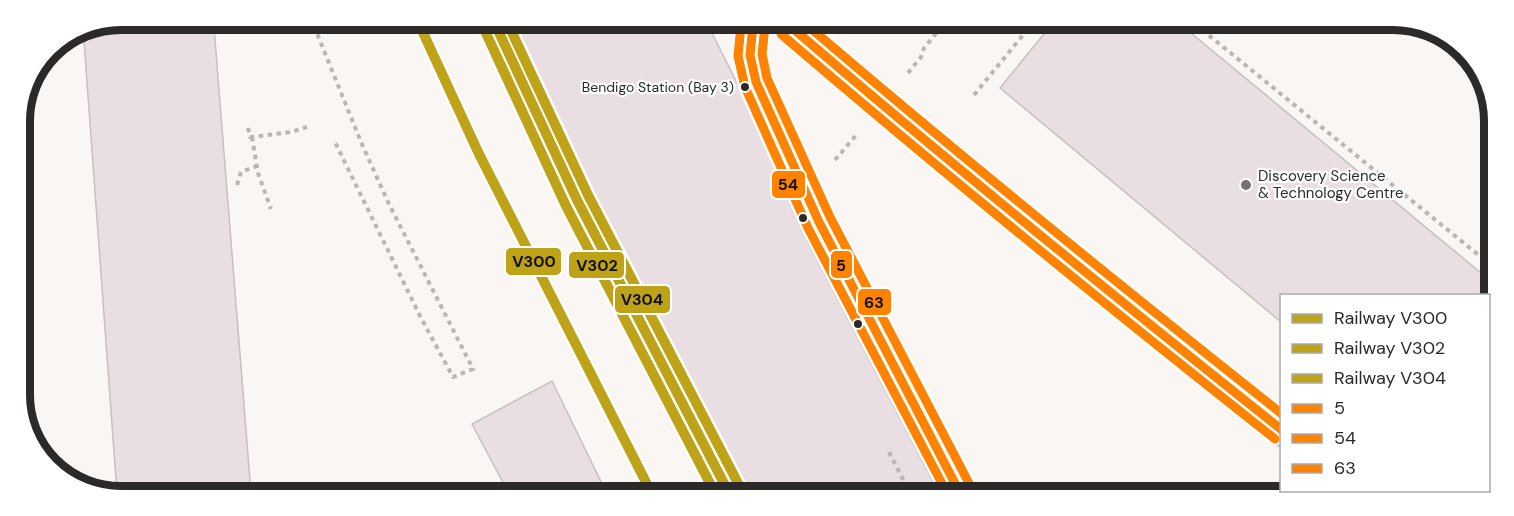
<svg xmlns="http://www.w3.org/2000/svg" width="1514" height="516" viewBox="0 0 1514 516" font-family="'DM Sans',sans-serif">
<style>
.building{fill:#e9dee2;stroke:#c4c1c1;stroke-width:1.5}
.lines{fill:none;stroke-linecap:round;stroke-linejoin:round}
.minor-casing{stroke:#d3d1cf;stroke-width:35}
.path{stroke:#beb5b1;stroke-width:4;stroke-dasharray:4.5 4.5;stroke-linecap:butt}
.minor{stroke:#beb0ab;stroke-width:33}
.bus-1-casing{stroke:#fff;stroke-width:14}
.bus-2-casing{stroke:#fff;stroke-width:14}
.bus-3-casing{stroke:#fff;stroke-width:14}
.bus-1{stroke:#ff8200;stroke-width:9}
.bus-2{stroke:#ff8200;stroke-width:9}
.bus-3{stroke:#ff8200;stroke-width:9}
.rail-1-casing{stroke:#fff;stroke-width:15}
.rail-2-casing{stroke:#fff;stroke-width:15}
.rail-3-casing{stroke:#fff;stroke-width:15}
.rail-1{stroke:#bea218;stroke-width:10}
.rail-2{stroke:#bea218;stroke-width:10}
.rail-3{stroke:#bea218;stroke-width:10}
.bus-dot{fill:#2c2a28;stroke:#fff;stroke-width:2}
.poi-dot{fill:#74716f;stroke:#fff;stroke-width:2}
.labels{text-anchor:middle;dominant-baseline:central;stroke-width:4.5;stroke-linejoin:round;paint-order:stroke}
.bus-label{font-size:14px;fill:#2c2a28;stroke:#fff;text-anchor:end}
.poi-label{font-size:15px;fill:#2c2a28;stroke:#fff;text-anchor:start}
.rim{fill:none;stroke:#2c2a28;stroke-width:8}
.line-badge{stroke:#fff;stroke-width:2}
.pale-badge-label{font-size:16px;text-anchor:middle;font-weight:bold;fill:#111}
</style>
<rect width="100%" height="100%" fill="#f9f6f3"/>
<!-- building -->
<path class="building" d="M1052 24H1180L1492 282V296H1281V322L1000 88Z
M708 25 737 83 802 231 940 495H742L551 118 509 26Z
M83 27H214L251 493H117Z
M552 381 607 494H509L472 424Z"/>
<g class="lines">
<defs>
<path id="minor" d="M753 25 750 55 756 82 819 222 961 495
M789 25 882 105 1089 276 1282 430
M1488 350 1491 346
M1362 490 1373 496"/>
</defs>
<!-- minor casing -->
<use href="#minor" class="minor-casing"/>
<!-- path -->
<path class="path" d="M1195 24 1492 266
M314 26 361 142 388 202 473 369 453 377 420 316 334 140
M908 73 921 57 924 48 943 25
M974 95 1032 24
M248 128 250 137H252L291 132 307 127
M252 137 258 173 271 209
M835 160 857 134
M237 185 241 172 257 166
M889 452 908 489"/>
<!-- minor -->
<use href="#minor" class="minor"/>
<defs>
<path id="bus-1" d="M753 25 750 55 756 82 819 222 961 495
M789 25C950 164 1115 297 1282 430"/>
<path id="bus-2" d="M741 25 738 56 745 87 808 228 948 495
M781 34C943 173 1108 307 1275 439"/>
<path id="bus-3" d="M807 25C962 158 1122 287 1282 414
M765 26 762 54 767 78 830 217 972 489"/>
</defs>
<!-- bus-1 casing -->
<use href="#bus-1" class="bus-1-casing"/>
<!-- bus-2 casing -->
<use href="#bus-2" class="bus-2-casing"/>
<!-- bus-3 casing -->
<use href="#bus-3" class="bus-3-casing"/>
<!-- bus-1 -->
<use href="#bus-1" class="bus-1"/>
<!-- bus-2 -->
<use href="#bus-2" class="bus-2"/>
<!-- bus-3 -->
<use href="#bus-3" class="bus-3"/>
<defs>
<path id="rail-1" d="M420 26 479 154 652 494
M496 26 577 200 730 495"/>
<path id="rail-2" d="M485 31 566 206 716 495"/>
<path id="rail-3" d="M509 26 588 195 741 489"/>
</defs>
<!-- rail-1 casing -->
<use href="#rail-1" class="rail-1-casing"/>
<!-- rail-2 casing -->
<use href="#rail-2" class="rail-2-casing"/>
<!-- rail-3 casing -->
<use href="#rail-3" class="rail-3-casing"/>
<!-- rail-1 -->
<use href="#rail-1" class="rail-1"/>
<!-- rail-2 -->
<use href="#rail-2" class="rail-2"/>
<!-- rail-3 -->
<use href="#rail-3" class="rail-3"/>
</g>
<!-- markers -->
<g class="bus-dot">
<circle cx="745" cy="87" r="5"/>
<circle cx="803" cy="218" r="5"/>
<circle cx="858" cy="324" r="5"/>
</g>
<circle class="poi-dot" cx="1246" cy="185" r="6"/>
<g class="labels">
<!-- bus labels -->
<g class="bus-label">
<text x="734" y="87">Bendigo Station (Bay 3)</text>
</g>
<!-- poi labels -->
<g class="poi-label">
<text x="1258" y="176">Discovery Science<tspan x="1258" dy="17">&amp; Technology Centre</tspan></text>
</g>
</g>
<!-- crop -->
<path d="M0 0H1514V516H0ZM121 30H1393A91 91 0 0 1 1484 121V395A91 91 0 0 1 1393 486H121A91 91 0 0 1 30 395V121A91 91 0 0 1 121 30Z" fill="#fff" fill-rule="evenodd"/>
<path class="rim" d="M121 30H1393A91 91 0 0 1 1484 121V395A91 91 0 0 1 1393 486H121A91 91 0 0 1 30 395V121A91 91 0 0 1 121 30Z"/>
<g class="line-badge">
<rect x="771" y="170" width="35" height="29" rx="6" fill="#ff8200"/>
<rect x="505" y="247" width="57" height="29" rx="6" fill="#bea218"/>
<rect x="830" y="250" width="23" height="29" rx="6" fill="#ff8200"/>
<rect x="568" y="251" width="57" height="28" rx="6" fill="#bea218"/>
<rect x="614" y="285" width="57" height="29" rx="6" fill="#bea218"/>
<rect x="857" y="288" width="35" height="28" rx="6" fill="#ff8200"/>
</g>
<g class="pale-badge-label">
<text x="788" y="190">54</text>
<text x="534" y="267">V300</text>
<text x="841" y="271">5</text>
<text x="597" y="271">V302</text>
<text x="642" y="305">V304</text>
<text x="874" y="308">63</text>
</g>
<!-- legend -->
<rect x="1280" y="294" width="210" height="198" fill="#ffffff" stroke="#abaaa9" stroke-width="1.5"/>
<rect x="1292" y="314" width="30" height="9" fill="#bea218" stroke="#abaaa9" stroke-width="1.5"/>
<text x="1334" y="324" font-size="18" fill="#2c2a28">Railway V300</text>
<rect x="1292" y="344" width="30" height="9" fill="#bea218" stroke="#abaaa9" stroke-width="1.5"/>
<text x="1334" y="354" font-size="18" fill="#2c2a28">Railway V302</text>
<rect x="1292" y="374" width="30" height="9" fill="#bea218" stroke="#abaaa9" stroke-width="1.5"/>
<text x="1334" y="384" font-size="18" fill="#2c2a28">Railway V304</text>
<rect x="1292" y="404" width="30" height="9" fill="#ff8200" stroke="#abaaa9" stroke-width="1.5"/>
<text x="1334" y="414" font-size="18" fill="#2c2a28">5</text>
<rect x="1292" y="434" width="30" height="9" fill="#ff8200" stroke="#abaaa9" stroke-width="1.5"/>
<text x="1334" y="444" font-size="18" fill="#2c2a28">54</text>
<rect x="1292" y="464" width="30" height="9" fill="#ff8200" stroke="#abaaa9" stroke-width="1.5"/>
<text x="1334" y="474" font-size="18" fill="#2c2a28">63</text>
</svg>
